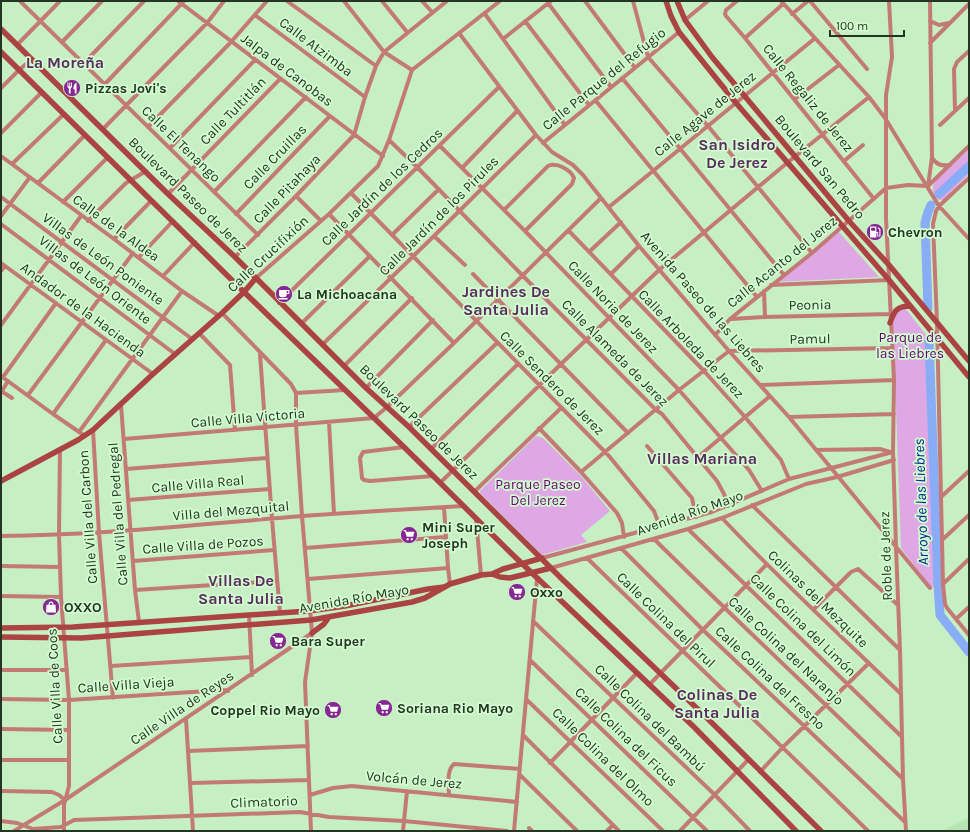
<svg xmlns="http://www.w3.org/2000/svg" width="970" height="832" viewBox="0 0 970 832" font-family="Karla,sans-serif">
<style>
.built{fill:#b6e4b3}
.green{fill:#dda8e3}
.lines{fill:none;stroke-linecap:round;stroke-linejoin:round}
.river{stroke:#88adf6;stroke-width:9}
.street{stroke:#c37a77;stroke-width:4}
.secondary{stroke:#ab4343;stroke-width:5.5}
.labels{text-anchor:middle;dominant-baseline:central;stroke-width:3.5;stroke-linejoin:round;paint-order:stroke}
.street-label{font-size:14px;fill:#253524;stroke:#d3fdd0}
.poi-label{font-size:14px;font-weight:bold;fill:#253524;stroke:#d3fdd0;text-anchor:start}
.park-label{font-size:14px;fill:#660171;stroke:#d3fdd0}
.water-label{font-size:15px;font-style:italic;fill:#022b91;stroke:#d3fdd0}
.quarter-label{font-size:16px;font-weight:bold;fill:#5a2c5f;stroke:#d3fdd0}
</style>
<rect width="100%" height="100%" fill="#c6f0c3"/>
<!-- built -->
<path class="built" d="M969 818V831H942Z"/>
<!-- green -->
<path class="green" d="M969 149V174L943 200H938L933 192V186L935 181Z
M838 231 879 277 776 282Z
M905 308 927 336 936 585 931 588 901 548 893 324C894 315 896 311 905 308Z
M536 436 543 438 580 475 610 511 581 535 587 542 542 555 480 493V491Z"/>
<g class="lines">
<!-- river -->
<path class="river" d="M939 194 969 166
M928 308 925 223 928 212 931 205
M929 340 938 585 940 615 969 652"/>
<!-- street -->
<path class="street" d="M20 1 258 235
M178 1 383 156
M287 1 376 66
M344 1 384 52 412 70
M382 1 407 32
M422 1 432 12
M585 1 635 68
M633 1 648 57 708 126 812 253
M737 1 726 10 725 14 726 16 745 38 874 199
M781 1 869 97 885 118 939 206 969 239
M810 1 867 69
M889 1 892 57 886 95V218L894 380 893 452 896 547 900 651 903 779 906 831
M548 3 611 87
M485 14 565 125
M792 14 808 1
M255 15 365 97
M685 20 708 1
M525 21 589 105
M930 21 939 25 949 23
M459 33 536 135 552 152 573 165 583 175 639 246 729 351 789 417 930 588
M745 38 783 4
M503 39 551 1
M62 42 102 1
M930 43 969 4
M17 45 60 1
M83 64 144 1
M622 78 784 275
M104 85 184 1
M1 88 19 70 32 59
M795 99 839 65
M596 101 757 297
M955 111 954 69 957 62 969 51
M940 125 969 98
M148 127 231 42 267 1
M103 129 207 23 224 1
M1 133 42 92
M389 140 418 168 523 276 656 410 662 414 717 481 724 494 728 506
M543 143 679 32
M440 146 525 231 679 390 749 470 762 491
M170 148 255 60
M1 156 114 239 182 291 219 316
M932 158C937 165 941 166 950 165
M844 161 863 145
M12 164 64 114
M462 168 517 111
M969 178 939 206 936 211 933 224 937 322 943 584 945 604 947 608 969 635
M38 183 85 135
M928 186 932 157 930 1
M928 186 969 146
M214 192 306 97
M351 193 609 456 654 511 660 527
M168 194 280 79
M296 196 321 221
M1 197 192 339
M63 202 108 157
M609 207 814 39
M504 210 548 166C557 162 571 170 574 178L572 184 525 231
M236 214 330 116
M329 214 454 343
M1 216 30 177
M88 221 126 183 146 171
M1 224 175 354
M569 231 704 371 745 417 781 460 789 479
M392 235 439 189
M434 236 465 265
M114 239 151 201
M589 252 621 222
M139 257 173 221
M235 257 296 196 354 135 365 97 376 66 384 52 447 1
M1 263 153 374
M1 271 5 266
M473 274 628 433
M611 274 639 246
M163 276 195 242
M256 278 329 214 378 166 389 140 412 70 500 1
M771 285 889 280
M764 291 765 317
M279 303 499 87
M222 313 291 384 296 393V425L302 516 311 620 312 633 305 682 311 831
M731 319 765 317 890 314
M301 324 370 256
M1 325 81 216
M199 333 230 365 235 430
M715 335 730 319 812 253 886 188 908 185 928 186
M322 345 434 236 536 135
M260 354 272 519 280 613
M344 366 412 298
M1 376 53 414 85 436
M3 377 56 303
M760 385 894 380
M366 388 433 320
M1 391 12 398
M2 391 8 381
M296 393 345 390
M28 395 133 253
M121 405 135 590 139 622
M53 414 106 340
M789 417 894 414
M329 422 334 514
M409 427 497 343
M539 428 581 472 617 513 622 523 624 537
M93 430 99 533 113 698
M79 432 182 291
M124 439 374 418 387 407 454 343 601 198
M647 446 692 498 696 517
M404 447 363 452 360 458 362 478 364 480 370 481 433 476
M60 449 59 535 61 597 69 700V786L64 805V831
M431 449 518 364
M816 450 880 449 890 452
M698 457 770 396
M126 469 267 458
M581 472 679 390 729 351 892 348
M440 483 561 364 659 270 787 163 869 97
M474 492 561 408
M941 497 969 471
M128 500 270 489
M752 505 900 650
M444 507 448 568 450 584
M476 518 481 575
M722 518C779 579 841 636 901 694
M688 529 902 737
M1 536C102 535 202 524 303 516 356 512 410 509 463 506
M654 539C736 620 820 699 903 779
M942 540 969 515
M305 548 445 537
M621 548 703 630 905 822
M542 558 712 512 789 479 893 452
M587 558C680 649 775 739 868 831
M133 561 274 550
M1 566 60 567
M551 568 688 529 722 518 806 484 837 477 894 460
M308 579 448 568
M943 584 969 559
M135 590 276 581
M1 596 61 597
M814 609 851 572 858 569 898 605
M249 615 252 675
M956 619 969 607
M533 621 715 795 750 831
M530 660 707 831
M111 666 251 657
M1 670H67
M649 685 766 565
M1 699 69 700 223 690 228 691
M527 700 663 831
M186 719 193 831
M1 729 69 730
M523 735 619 831
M188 751 308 746
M1 760H69
M550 763 637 673
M760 772 783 747 869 663
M520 775 577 831
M191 783 309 780
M1 791 52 792 59 795 65 800
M449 794C449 785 446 771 454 764L520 769
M310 795 333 788 352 786 517 802
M1 821 17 823 33 829 61 827 74 820 300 812 329 817 404 821 507 831
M529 828 532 831
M14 831 65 800 312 633
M403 831 407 791
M514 831 537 579
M607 831 613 825
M680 831 748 760"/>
<!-- secondary -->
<path class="secondary" d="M666 1 671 16 679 32 736 103 889 280 969 377
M677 1 685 20 712 57 849 221 889 265 969 361
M1 29 168 194 235 257 366 388 409 427 563 580 707 718 821 831
M1 52 244 292 404 447 513 555 694 727 796 831
M890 323C894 311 897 306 910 306
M1 481 78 440 93 430 153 374 222 313 244 292 256 278
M492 574 500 577 510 578 551 568
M1 628 73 627 309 611 345 606 428 589 444 587
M312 633 324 624 329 617
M1 637 82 638 311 620 412 602 425 598 450 584 481 575 492 574 503 569 542 558"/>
</g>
<!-- icons -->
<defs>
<symbol id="restaurant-disc" viewBox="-11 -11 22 22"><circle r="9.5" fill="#862892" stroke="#d3fdd0"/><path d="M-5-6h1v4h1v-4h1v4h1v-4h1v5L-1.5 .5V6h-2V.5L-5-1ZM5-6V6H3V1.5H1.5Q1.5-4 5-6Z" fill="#fff"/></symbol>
<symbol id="fuel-disc" viewBox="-11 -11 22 22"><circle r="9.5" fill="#862892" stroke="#d3fdd0"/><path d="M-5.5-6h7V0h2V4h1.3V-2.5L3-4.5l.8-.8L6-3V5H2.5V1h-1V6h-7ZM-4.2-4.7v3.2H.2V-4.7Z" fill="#fff"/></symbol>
<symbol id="cafe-disc" viewBox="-11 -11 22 22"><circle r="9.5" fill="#862892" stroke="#d3fdd0"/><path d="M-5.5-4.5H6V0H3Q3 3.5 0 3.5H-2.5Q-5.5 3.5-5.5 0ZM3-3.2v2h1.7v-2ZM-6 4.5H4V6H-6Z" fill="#fff"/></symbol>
<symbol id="supermarket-disc" viewBox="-11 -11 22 22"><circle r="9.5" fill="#862892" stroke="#d3fdd0"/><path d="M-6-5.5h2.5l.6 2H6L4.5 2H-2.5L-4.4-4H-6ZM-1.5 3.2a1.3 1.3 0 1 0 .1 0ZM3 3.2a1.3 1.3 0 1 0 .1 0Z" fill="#fff"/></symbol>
<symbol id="shop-disc" viewBox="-11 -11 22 22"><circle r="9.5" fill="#862892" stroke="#d3fdd0"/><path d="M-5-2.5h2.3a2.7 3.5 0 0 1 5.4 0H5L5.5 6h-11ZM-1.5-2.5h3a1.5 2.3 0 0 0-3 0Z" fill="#fff"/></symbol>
</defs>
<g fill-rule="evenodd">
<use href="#restaurant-disc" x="62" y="78" width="20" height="20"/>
<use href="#fuel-disc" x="865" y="222" width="20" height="20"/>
<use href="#cafe-disc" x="274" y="284" width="20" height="20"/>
<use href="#supermarket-disc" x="399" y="525" width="20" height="20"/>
<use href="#supermarket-disc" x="507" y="582" width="20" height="20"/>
<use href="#shop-disc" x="41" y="597" width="20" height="20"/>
<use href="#supermarket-disc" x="268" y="631" width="20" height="20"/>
<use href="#supermarket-disc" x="374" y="698" width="20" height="20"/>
<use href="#supermarket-disc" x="323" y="700" width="20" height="20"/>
</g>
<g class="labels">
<!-- street labels -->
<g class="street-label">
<text transform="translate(316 47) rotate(37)">Calle Atzimba</text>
<text transform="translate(287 70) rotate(37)">Jalpa de Canobas</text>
<text transform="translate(604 79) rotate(-39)">Calle Parque del Refugio</text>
<text transform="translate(808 98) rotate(51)">Calle Regaliz de Jerez</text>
<text transform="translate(233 111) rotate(-46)">Calle Tultitlán</text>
<text transform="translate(705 114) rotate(-39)">Calle Agave de Jerez</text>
<text transform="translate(181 144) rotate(44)">Calle El Tenango</text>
<text transform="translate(275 157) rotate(-46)">Calle Cruillas</text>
<text transform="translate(820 167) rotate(50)">Boulevard San Pedro</text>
<text transform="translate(382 187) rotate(-44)">Calle Jardín de los Cedros</text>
<text transform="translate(287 189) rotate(-46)">Calle Pitahaya</text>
<text transform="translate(188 195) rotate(44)">Boulevard Paseo de Jerez</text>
<text transform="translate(439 216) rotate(-45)">Calle Jardín de los Pirules</text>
<text transform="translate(116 228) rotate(36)">Calle de la Aldea</text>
<text transform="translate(268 254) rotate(-43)">Calle Crucifixión</text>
<text transform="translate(103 259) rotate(36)">Villas de León Poniente</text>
<text transform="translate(782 262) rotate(-39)">Calle Acanto del Jerez</text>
<text transform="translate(95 280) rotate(37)">Villas de León Oriente</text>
<text transform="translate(703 302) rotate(49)">Avenida Paseo de las Liebres</text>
<text transform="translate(810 305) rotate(-1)">Peonia</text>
<text transform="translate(613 307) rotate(46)">Calle Noria de Jerez</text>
<text transform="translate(83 310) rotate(36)">Andador de la Hacienda</text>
<text transform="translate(810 339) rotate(-1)">Pamul</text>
<text transform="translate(691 344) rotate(46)">Calle Arboleda de Jerez</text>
<text transform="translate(615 353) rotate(45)">Calle Alameda de Jerez</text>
<text transform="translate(552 383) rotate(45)">Calle Sendero de Jerez</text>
<text transform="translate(248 418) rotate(-5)">Calle Villa Victoria</text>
<text transform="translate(419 422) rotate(44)">Boulevard Paseo de Jerez</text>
<text transform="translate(198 484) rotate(-5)">Calle Villa Real</text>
<text transform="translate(231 511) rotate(-5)">Villa del Mezquital</text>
<text transform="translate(690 513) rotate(-19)">Avenida Río Mayo</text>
<text transform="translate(118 514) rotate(-94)">Calle Villa del Pedregal</text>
<text transform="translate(88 517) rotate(-94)">Calle Villa del Carbon</text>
<text transform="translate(203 545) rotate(-4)">Calle Villa de Pozos</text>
<text transform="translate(886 556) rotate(-92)">Roble de Jerez</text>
<text transform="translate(354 599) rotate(-10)">Avenida Río Mayo</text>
<text transform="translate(818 599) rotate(44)">Colinas del Mezquite</text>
<text transform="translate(666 620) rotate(44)">Calle Colina del Pirul</text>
<text transform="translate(803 625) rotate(44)">Calle Colina del Limón</text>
<text transform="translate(786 651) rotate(43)">Calle Colina del Naranjo</text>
<text transform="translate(770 678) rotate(43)">Calle Colina del Fresno</text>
<text transform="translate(126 685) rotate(-4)">Calle Villa Vieja</text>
<text transform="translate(55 686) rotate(-93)">Calle Villa de Coos</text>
<text transform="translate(182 708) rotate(-34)">Calle Villa de Reyes</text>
<text transform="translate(650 718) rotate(44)">Calle Colina del Bambú</text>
<text transform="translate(626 737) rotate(44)">Calle Colina del Ficus</text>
<text transform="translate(603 757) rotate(44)">Calle Colina del Olmo</text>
<text transform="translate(414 780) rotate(5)">Volcán de Jerez</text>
<text transform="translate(264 802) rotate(-2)">Climatorio</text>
</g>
<!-- poi labels -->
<g class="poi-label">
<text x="85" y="88">Pizzas Jovi's</text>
<text x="888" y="232">Chevron</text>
<text x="297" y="294">La Michoacana</text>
<text x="422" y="527">Mini Super<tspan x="422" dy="16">Joseph</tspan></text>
<text x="530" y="592">Oxxo</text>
<text x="64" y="607">OXXO</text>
<text x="291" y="641">Bara Super</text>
<text x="397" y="708">Soriana Rio Mayo</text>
<text x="320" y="710" text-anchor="end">Coppel Rio Mayo</text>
</g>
<!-- park labels -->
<g class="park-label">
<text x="910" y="337">Parque de<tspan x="910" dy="16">las Liebres</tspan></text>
<text x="538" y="484">Parque Paseo<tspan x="538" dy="16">Del Jerez</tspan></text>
</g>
<!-- water labels -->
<g class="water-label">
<text transform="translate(921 502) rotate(-92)">Arroyo de las Liebres</text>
</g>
<!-- quarter labels -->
<g class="quarter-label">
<text x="65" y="62">La Moreña</text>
<text x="737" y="144">San Isidro<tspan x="737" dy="18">De Jerez</tspan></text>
<text x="506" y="291">Jardines De<tspan x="506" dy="18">Santa Julia</tspan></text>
<text x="702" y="458">Villas Mariana</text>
<text x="241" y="580">Villas De<tspan x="241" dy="18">Santa Julia</tspan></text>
<text x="717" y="694">Colinas De<tspan x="717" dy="18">Santa Julia</tspan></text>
</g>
</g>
<!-- border -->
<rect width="970" height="832" fill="none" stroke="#253524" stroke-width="4"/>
<!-- scale -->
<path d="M830 30v6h74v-6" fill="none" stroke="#253524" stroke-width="2"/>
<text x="836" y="30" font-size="12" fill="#253524" stroke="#d3fdd0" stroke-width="3" paint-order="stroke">100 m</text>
</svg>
